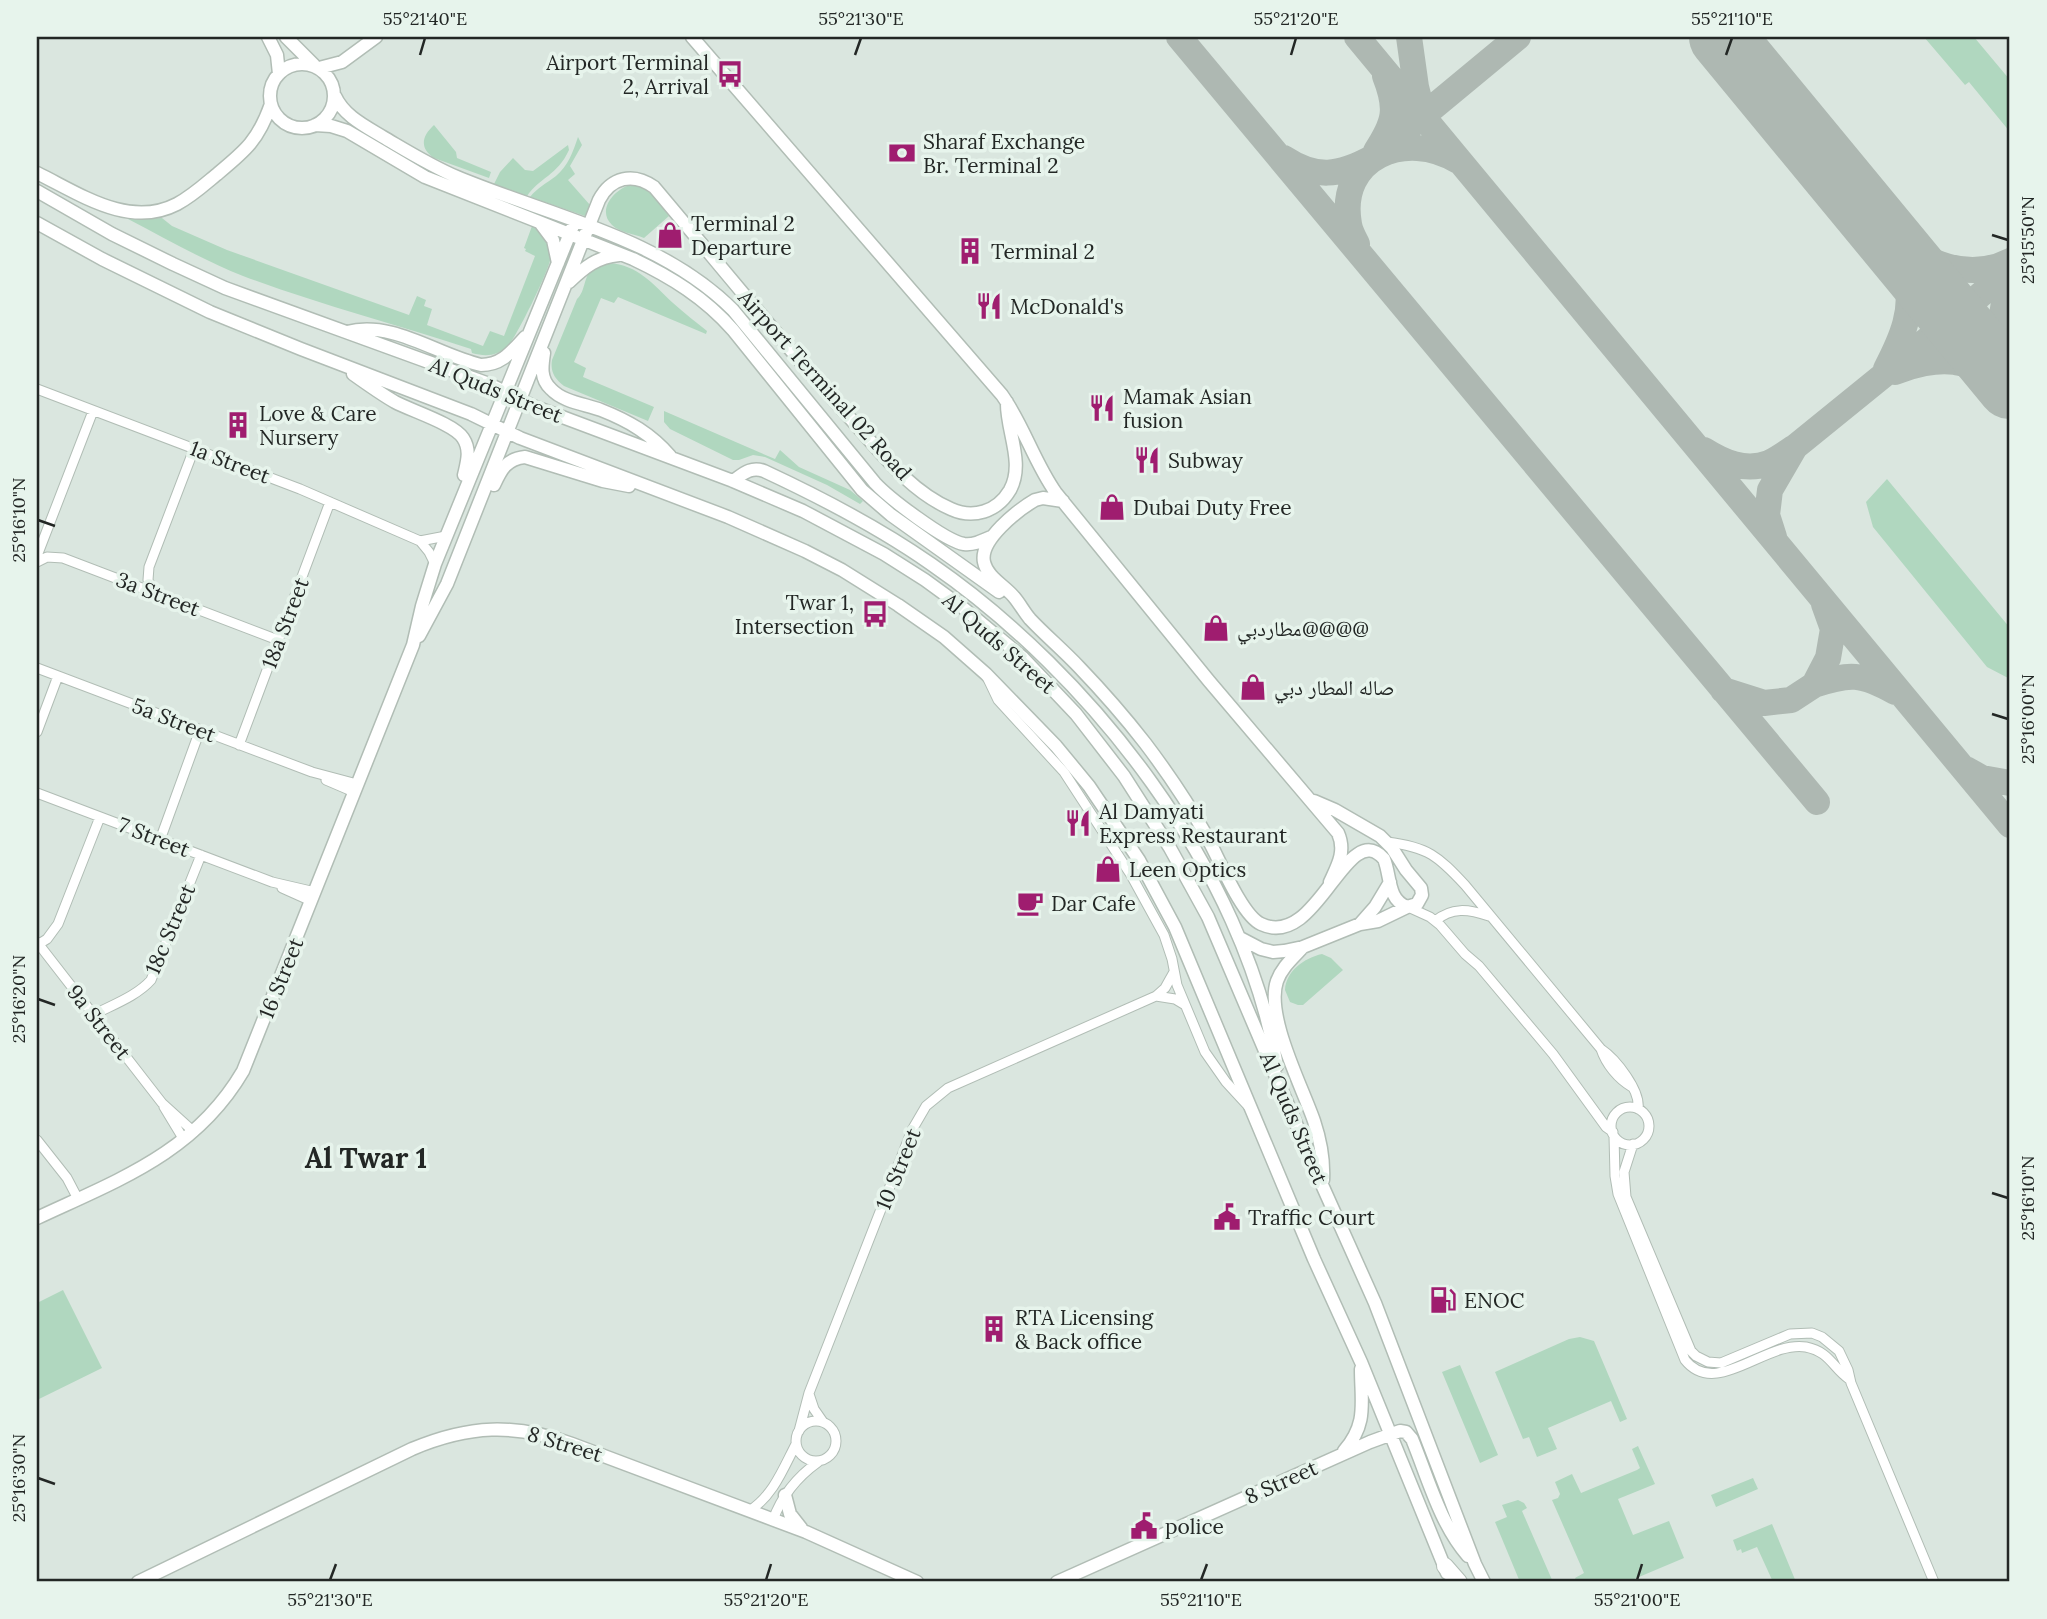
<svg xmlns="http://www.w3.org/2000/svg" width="2047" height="1619" viewBox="0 0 2047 1619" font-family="Lora,'Noto Naskh Arabic',serif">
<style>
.green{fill:#b0d7bf}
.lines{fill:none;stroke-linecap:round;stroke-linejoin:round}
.taxiway{stroke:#aeb8b2;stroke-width:26}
.runway{stroke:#aeb8b2;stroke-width:66}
.street-casing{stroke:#b1bdb5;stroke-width:11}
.secondary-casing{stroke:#b1bdb5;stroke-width:15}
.highway-casing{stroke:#b1bdb5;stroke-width:18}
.street{stroke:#fff;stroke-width:9}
.secondary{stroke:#fff;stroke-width:12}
.highway{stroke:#fff;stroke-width:16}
.ticks{fill:none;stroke:#232725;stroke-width:2.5}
.labels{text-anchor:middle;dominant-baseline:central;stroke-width:7;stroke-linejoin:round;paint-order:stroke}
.poi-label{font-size:21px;fill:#232725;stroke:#e7f4ec;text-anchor:start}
.street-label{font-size:21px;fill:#232725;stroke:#e7f4ec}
.district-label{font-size:28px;font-weight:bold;fill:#232725;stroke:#e7f4ec}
.neatline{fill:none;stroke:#232725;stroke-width:2.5}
.ticks-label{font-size:18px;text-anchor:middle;fill:#232725}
</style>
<rect width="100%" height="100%" fill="#dae6df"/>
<!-- green -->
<path class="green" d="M1924 37H1974L2010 80V132L1969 82 1965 85Z
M434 125 456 152 457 158 491 172 489 178 434 158C419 148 422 136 434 125Z
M578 137 582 145 570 166 575 174 568 180 590 205 585 216 530 197C537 188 547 183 556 176 568 166 573 152 578 137Z
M568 145 569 150C557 176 540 177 527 196L494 184 500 172 513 158 525 170 533 171Z
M630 185C650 186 658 202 669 216L644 238C634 234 619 232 612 225 596 210 615 189 630 185Z
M129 217 143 219 162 218 172 226 227 250 409 315 417 296 426 300 424 306 432 309 427 325 483 346 490 331 504 336 535 256 525 251 526 249 524 248 532 226 545 235C547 241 552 250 551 256 551 267 516 338 508 346 497 356 486 357 472 353L471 349C395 324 317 304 243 276 203 260 166 239 128 219Z
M609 263C638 265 653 284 673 303 684 313 696 322 707 331L706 334 618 297 614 303 601 298 574 362 586 368 583 377 654 407 648 421 564 386C555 379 550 372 552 360L577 299C586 291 583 276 593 269 597 266 604 264 609 263Z
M664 411 775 459 780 450 799 467 850 490 863 501 860 504 827 485 765 457 753 455 739 460H733L670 429 664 422Z
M1887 479 2010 628V679L1987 667 1873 527 1866 502Z
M1322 954 1331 958 1343 970 1303 1005H1298L1290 1002 1285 990C1286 971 1304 958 1322 954Z
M63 1290 102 1368 37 1400V1303Z
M1580 1337 1594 1341 1627 1419 1620 1422 1611 1401 1548 1428 1557 1449 1537 1457 1529 1437 1523 1439 1495 1372 1569 1339Z
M1460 1365 1498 1455 1480 1463 1442 1372Z
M1638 1446 1655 1484 1618 1499 1633 1535 1669 1521 1684 1558 1627 1582H1577L1575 1578 1584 1573 1552 1500 1558 1498 1560 1494 1555 1482 1572 1474 1581 1493 1637 1470 1640 1468 1632 1449Z
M1753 1478 1758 1489 1716 1507 1711 1495Z
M1518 1500 1524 1503 1527 1508 1522 1511 1553 1582H1520L1495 1522 1507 1517 1502 1505Z
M1772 1524 1796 1582H1773L1757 1547 1742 1553 1741 1549 1737 1551 1733 1540Z"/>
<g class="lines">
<!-- taxiway -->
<path class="taxiway" d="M1179 37 1817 802
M1357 37 2010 825
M1409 37 1416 87 1422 111
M1376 151C1395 122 1398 109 1385 76
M1284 158C1316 179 1339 176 1372 158L1518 37
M1357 244C1354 238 1350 231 1349 224 1337 157 1406 129 1458 161
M2010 286C1995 320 2002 347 2010 382
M1886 369C1901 340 1916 308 1905 275 1901 263 1894 251 1889 239 1927 261 1967 283 2010 261
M1895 372C1912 365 1936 359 1955 362 1972 364 1995 377 2010 386
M1704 450C1723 462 1745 472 1769 463 1777 459 1786 453 1793 448
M1774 537 1767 515 1770 490 1795 447 1954 318 2010 269
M1814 685C1850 673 1861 673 1895 692
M1723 690 1764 703 1791 700 1814 685 1828 658 1833 629 1824 604
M1966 769 1982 778 2010 783"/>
<!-- runway -->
<path class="runway" d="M1722 37 2010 386"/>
<defs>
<path id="street" d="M37 389 300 489 420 541 429 552 435 564
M420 541 446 536
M37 556 93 411
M37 562 47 557 63 558 278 640
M153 591 148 580 149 567 194 449
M37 668 312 772 357 784
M988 679 998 700 1064 772 1131 875 1164 935 1172 959 1177 985 1205 1052 1226 1082 1249 1107
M37 732 58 676
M239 745 330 502
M326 780 354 792
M37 793 272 882 315 892
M160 840 200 730
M1387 842C1428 847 1438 856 1465 885L1601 1049C1616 1059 1641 1091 1638 1109
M282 888 311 901
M1408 907 1430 917 1440 925 1465 954 1479 966 1553 1054 1606 1127 1613 1132
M1435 921C1452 907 1468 909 1489 916
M37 942 162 1103 194 1132
M39 944 47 939 58 924 100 817
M1156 996 1175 999 1185 1005
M93 1015C112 1005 137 996 151 980L201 855
M1601 1049C1606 1064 1618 1079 1632 1087
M164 1107 184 1140
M1611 1126a19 19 0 1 1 38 0a19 19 0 1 1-38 0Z
M1614 1136 1615 1176 1618 1194 1685 1360C1716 1399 1766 1340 1806 1347 1830 1352 1832 1367 1849 1379
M37 1140 67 1178 78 1199
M1633 1144 1624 1172 1626 1197 1691 1351 1696 1356 1708 1362 1721 1363 1790 1334 1812 1333 1822 1337 1839 1351 1848 1370 1851 1383 1934 1582
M809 1394 814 1409 823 1422
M796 1441a20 20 0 1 1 40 0a20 20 0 1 1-40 0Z
M799 1431 809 1393 912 1130 926 1106 948 1088 1156 996 1165 988 1174 972
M749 1511C773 1496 783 1469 796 1444
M773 1520C782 1495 797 1477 818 1462"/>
<path id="secondary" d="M268 37 277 55 279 74
M286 37 314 65
M692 37 1002 395C1024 426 1034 462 1056 493L1209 681 1338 833C1346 851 1338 865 1330 882
M270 96a32 32 0 1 1 64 0a32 32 0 1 1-64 0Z
M319 68 342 62 376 37
M335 96C344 116 365 126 383 137 407 151 431 166 457 177 550 216 660 237 733 310L875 483C889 498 945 541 964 544 974 545 982 541 991 537
M315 125 331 126 347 131 425 177 633 259C671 277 705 298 733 330L862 490 891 515 999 592
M37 173C80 194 129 229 177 204 192 196 204 185 216 175 245 151 258 141 271 104
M37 191 112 234 173 264 225 288 489 384 533 406 733 481 803 511 884 554 925 580 962 607 1022 657 1076 714 1124 776 1170 848 1208 917 1323 1187 1375 1303 1475 1564 1484 1582
M37 223 102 259 210 312 301 349 471 414 520 438 728 517 805 551 842 570 898 605 944 637 986 674 1056 746 1089 786 1139 860 1175 927 1314 1259 1361 1362 1447 1573
M541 224 553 240 558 263
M569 282C585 267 597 257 619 255
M347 332C393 320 437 355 481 365 502 365 512 351 525 337
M544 353C542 366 540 379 551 389 563 402 585 404 601 410 629 421 651 434 670 456
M353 374C367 384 381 394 395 402 412 411 454 424 463 438 471 450 467 462 464 475
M733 481C743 474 751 466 764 471 822 498 878 527 931 564 1092 675 1244 870 1277 1066
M494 485C501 470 506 459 525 457L603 481 629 486
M1063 501 1043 498 1035 500C1018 510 979 540 984 562 987 577 1005 586 1014 597 1020 604 1024 612 1030 619 1045 635 1063 650 1079 667 1102 691 1124 716 1145 743 1167 772 1188 803 1206 835 1218 856 1241 915 1261 924 1318 951 1346 816 1384 859 1391 876 1387 899 1407 907L1417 904 1422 895 1421 888 1406 870 1392 848 1380 836 1335 810 1314 801
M419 636 447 584 599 200C611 177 633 172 654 187 719 264 782 342 849 417 879 450 909 491 951 509 973 519 997 512 1010 490 1025 463 1006 430 1007 402
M1360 924 1375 907 1390 882
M1240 938 1261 949 1273 952 1284 951 1303 947 1360 924 1378 921 1407 907
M1303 947C1293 958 1282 967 1277 981 1265 1016 1302 1086 1314 1121 1320 1139 1324 1161 1323 1180
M37 1218C118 1180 195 1153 243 1071L413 645 422 606 435 564 575 221
M1344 1451C1368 1423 1361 1403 1361 1369
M785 1495 790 1514 801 1528
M138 1582 412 1449C469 1425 514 1423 572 1444L806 1532 917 1582
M1057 1582 1370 1442 1400 1431 1406 1432 1412 1439C1428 1478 1440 1524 1468 1556"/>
<path id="highway" d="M1445 1566 1459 1582"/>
</defs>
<!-- street casing -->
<use href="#street" class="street-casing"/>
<!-- secondary casing -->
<use href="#secondary" class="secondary-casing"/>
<!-- highway casing -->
<use href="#highway" class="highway-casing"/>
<!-- street -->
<use href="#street" class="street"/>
<!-- secondary -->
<use href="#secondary" class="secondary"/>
<!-- highway -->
<use href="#highway" class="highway"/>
</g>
<!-- ticks -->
<path class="ticks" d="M420 55 425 38M855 55 861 38M1291 55 1296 38M1726 55 1732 38M1992 235 2008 240M38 520 55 526M1992 714 2008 719M38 999 55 1005M1992 1193 2008 1198M38 1478 55 1484M330 1580 336 1564M766 1580 771 1564M1201 1580 1207 1564M1637 1580 1642 1564"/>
<!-- icons -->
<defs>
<symbol id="bus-bare" viewBox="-9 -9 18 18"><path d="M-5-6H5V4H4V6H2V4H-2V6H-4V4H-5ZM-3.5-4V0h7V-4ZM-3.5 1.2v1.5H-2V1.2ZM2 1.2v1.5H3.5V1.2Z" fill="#9f1d6f" stroke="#e7f4ec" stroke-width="2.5" paint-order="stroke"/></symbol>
<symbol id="bank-bare" viewBox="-9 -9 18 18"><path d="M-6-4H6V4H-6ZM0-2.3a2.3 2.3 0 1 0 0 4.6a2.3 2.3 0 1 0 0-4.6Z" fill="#9f1d6f" stroke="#e7f4ec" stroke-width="2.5" paint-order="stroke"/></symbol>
<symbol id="shop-bare" viewBox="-9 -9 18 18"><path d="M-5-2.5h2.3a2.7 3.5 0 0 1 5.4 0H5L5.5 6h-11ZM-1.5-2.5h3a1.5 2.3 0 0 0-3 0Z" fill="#9f1d6f" stroke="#e7f4ec" stroke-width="2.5" paint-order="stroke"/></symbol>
<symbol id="building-bare" viewBox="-9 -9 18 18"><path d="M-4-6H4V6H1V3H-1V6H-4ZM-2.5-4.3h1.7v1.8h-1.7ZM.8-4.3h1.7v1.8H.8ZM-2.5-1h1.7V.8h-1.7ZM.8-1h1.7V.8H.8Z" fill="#9f1d6f" stroke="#e7f4ec" stroke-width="2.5" paint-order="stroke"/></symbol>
<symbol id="restaurant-bare" viewBox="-9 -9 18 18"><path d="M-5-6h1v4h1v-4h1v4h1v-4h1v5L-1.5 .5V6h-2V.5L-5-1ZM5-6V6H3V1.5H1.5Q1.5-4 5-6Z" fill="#9f1d6f" stroke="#e7f4ec" stroke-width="2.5" paint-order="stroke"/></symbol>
<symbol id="cafe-bare" viewBox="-9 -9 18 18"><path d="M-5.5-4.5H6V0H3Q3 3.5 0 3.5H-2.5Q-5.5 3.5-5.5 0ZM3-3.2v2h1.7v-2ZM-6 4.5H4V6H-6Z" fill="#9f1d6f" stroke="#e7f4ec" stroke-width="2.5" paint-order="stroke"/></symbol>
<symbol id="civic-bare" viewBox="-9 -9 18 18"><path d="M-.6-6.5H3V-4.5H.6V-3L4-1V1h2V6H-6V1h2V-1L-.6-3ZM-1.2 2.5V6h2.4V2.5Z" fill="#9f1d6f" stroke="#e7f4ec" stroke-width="2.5" paint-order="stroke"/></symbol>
<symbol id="fuel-bare" viewBox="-9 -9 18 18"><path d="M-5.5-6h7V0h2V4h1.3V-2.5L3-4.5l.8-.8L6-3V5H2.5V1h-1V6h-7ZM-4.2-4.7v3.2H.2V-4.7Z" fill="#9f1d6f" stroke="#e7f4ec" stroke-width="2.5" paint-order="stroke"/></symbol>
</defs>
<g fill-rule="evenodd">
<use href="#bus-bare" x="711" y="55" width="38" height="38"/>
<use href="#bank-bare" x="883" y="134" width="38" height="38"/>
<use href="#shop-bare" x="651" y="216" width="38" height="38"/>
<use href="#building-bare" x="951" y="232" width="38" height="38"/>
<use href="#restaurant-bare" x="970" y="287" width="38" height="38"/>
<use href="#restaurant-bare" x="1083" y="389" width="38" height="38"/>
<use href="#building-bare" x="219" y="406" width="38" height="38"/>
<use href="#restaurant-bare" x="1128" y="441" width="38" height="38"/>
<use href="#shop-bare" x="1093" y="488" width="38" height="38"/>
<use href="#bus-bare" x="856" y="595" width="38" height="38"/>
<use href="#shop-bare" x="1197" y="609" width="38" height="38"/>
<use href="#shop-bare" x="1234" y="668" width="38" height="38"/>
<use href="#restaurant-bare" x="1059" y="804" width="38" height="38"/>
<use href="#shop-bare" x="1089" y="850" width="38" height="38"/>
<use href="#cafe-bare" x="1011" y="884" width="38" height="38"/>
<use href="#civic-bare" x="1208" y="1198" width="38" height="38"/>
<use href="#fuel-bare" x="1424" y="1281" width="38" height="38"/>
<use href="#building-bare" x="975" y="1310" width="38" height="38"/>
<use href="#civic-bare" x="1125" y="1507" width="38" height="38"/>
</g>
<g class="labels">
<!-- poi labels -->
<g class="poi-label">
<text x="709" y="62" text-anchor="end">Airport Terminal<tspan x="709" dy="24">2, Arrival</tspan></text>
<text x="923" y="141">Sharaf Exchange<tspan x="923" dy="24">Br. Terminal 2</tspan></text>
<text x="691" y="223">Terminal 2<tspan x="691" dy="24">Departure</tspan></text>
<text x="991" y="251">Terminal 2</text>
<text x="1010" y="306">McDonald's</text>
<text x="1123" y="396">Mamak Asian<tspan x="1123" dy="24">fusion</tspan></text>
<text x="259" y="413">Love &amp; Care<tspan x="259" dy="24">Nursery</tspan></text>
<text x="1168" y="460">Subway</text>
<text x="1133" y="507">Dubai Duty Free</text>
<text x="854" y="602" text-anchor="end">Twar 1,<tspan x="854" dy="24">Intersection</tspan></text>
<text x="1237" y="628">مطاردبي@@@@</text>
<text x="1274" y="687">صاله المطار دبي</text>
<text x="1099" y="811">Al Damyati<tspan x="1099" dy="24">Express Restaurant</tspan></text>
<text x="1129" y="869">Leen Optics</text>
<text x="1051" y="903">Dar Cafe</text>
<text x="1248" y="1217">Traffic Court</text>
<text x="1464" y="1300">ENOC</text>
<text x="1015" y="1317">RTA Licensing<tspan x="1015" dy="24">&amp; Back office</tspan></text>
<text x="1165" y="1526">police</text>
</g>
<!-- street labels -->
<g class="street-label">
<text transform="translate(825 385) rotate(48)">Airport Terminal 02 Road</text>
<text transform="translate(496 390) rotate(22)">Al Quds Street</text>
<text transform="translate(230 462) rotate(21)">1a Street</text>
<text transform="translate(158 594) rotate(21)">3a Street</text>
<text transform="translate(285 623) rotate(-69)">18a Street</text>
<text transform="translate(999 643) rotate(41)">Al Quds Street</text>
<text transform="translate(174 720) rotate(21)">5a Street</text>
<text transform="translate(154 837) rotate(21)">7 Street</text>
<text transform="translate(170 929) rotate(-67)">18c Street</text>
<text transform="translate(281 978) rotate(-68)">16 Street</text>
<text transform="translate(99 1022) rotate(52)">9a Street</text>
<text transform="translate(1294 1118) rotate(67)">Al Quds Street</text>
<text transform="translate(898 1169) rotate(-68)">10 Street</text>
<text transform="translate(565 1444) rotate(17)">8 Street</text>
<text transform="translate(1281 1482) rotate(-24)">8 Street</text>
</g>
<!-- district labels -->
<g class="district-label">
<text x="366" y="1158">Al Twar 1</text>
</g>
</g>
<!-- border -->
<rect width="2047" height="1619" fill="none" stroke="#e7f4ec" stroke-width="77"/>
<rect x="38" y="38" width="1970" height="1542" class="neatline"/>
<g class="ticks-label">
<text x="425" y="25">55°21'40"E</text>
<text x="861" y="25">55°21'30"E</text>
<text x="1296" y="25">55°21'20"E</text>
<text x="1732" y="25">55°21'10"E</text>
<text transform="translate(2028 240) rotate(-90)" y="6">25°15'50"N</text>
<text transform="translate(19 520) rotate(-90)" y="6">25°16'10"N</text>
<text transform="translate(2028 719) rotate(-90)" y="6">25°16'00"N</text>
<text transform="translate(19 999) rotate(-90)" y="6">25°16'20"N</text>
<text transform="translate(2028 1198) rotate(-90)" y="6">25°16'10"N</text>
<text transform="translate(19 1478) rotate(-90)" y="6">25°16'30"N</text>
<text x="330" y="1606">55°21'30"E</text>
<text x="766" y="1606">55°21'20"E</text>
<text x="1201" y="1606">55°21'10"E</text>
<text x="1637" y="1606">55°21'00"E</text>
</g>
</svg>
